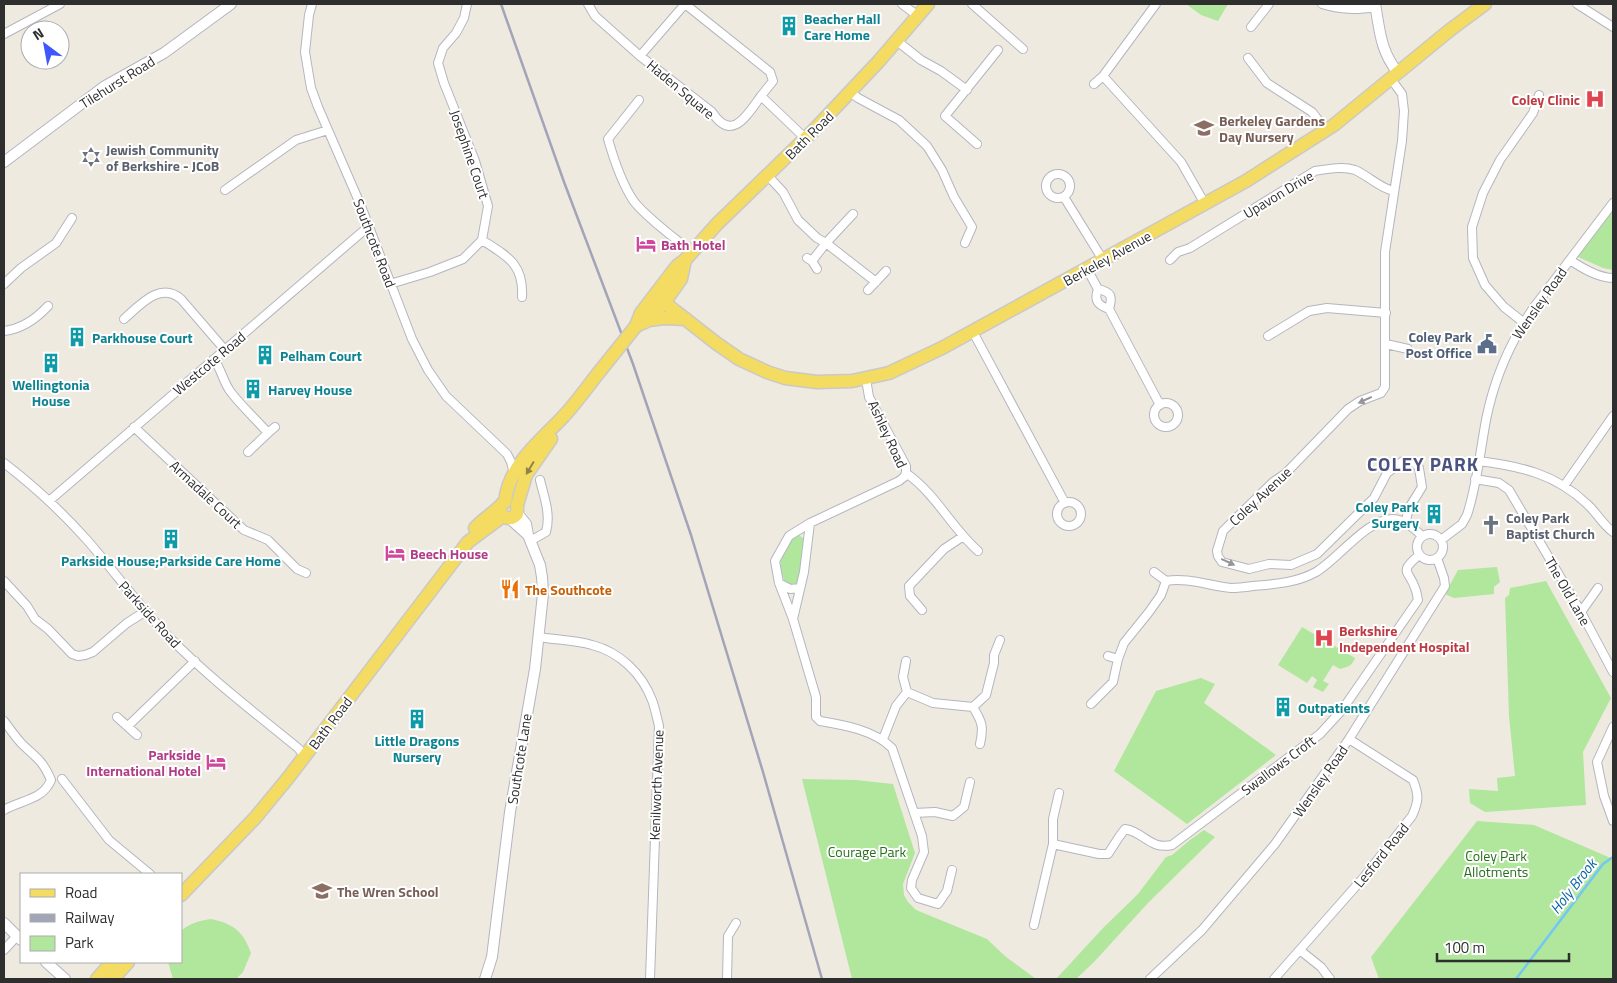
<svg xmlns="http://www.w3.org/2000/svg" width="1617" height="983" viewBox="0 0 1617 983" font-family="'Titillium Web',sans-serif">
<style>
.green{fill:#b1e69d}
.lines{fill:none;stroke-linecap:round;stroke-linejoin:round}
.stream{stroke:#73c7f2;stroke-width:2.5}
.minor-casing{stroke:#b4b5c1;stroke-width:10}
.tertiary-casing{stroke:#b4b5c1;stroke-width:12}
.primary-casing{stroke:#c9c9c9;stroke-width:15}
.minor{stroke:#fff;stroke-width:8}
.tertiary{stroke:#fff;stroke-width:10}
.primary{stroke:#f4db61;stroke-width:12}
.rail{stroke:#a2a4b8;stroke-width:2.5}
.primary-bridge-casing{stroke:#c9c9c9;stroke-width:15;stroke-linecap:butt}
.primary-bridge{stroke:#f4db61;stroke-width:12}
.oneway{fill:#969696}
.oneway2{fill:#918448}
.labels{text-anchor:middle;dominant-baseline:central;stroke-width:4;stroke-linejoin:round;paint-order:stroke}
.culture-label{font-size:14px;font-weight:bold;fill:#0d838f;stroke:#fff;text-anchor:start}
.street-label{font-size:14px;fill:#2e2e2e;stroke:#fff}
.health-label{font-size:14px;font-weight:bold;fill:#be3a42;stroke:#fff;text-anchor:end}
.education-label{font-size:14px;font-weight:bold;fill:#785e54;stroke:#fff;text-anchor:start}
.worship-label{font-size:14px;font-weight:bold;fill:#5b616d;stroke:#fff;text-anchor:start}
.hotel-label{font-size:14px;font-weight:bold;fill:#b23c85;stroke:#fff;text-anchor:start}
.service-label{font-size:14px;font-weight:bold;fill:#4e5e75;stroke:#fff;text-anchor:end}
.food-label{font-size:14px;font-weight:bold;fill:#c56008;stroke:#fff;text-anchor:start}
.park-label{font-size:14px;fill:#266f1a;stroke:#fff}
.water-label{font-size:15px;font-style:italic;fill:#0b65a4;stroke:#fff}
.district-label{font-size:19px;font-weight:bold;letter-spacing:1px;fill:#4c5280;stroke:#fff}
</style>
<rect width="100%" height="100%" fill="#efeae0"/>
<!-- green -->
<path class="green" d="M1186 4H1228L1218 21 1201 15Z
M1613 208V270L1603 268 1576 256Z
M793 535H799L805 540 798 583 793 586 786 585C778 563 778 555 793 535Z
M1497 567 1500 582 1494 587V594L1454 598 1445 594 1458 570Z
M1546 581 1611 698 1583 752 1586 805 1485 812 1470 803 1469 789 1498 791 1497 778 1515 776 1509 716 1505 598 1509 595 1510 588Z
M1302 627 1355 658C1352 666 1348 667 1340 669L1333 665 1323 681 1329 684 1323 692 1313 687 1317 680 1312 676 1307 683 1278 665Z
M1201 678 1215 684 1204 703 1276 755 1187 824 1114 771 1156 691Z
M802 779 856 780 893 784 915 853 903 884 904 895 908 902 916 910 987 939 1006 957 1036 979H852Z
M1477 821 1534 825 1613 859V979H1379L1371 957Z
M1204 830 1215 837 1148 903 1094 962 1076 979H1056L1103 928 1138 894 1166 857 1172 855 1190 840Z
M211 919C234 924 243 931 251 953L243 972 236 979H173L168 962H181V931C190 923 199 921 211 919Z"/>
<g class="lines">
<!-- stream -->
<path class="stream" d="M1516 979 1603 864 1613 857"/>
<defs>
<path id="minor" d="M312 4 309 15 305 52 311 88 318 107 361 206 412 339 428 370 446 396 507 454 511 462 514 474
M588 4 595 16 640 56
M902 4 918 16
M972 4 1023 49
M1322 4C1341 10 1356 10 1376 7
M1577 4 1613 27
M1251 27 1269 4
M4 34 60 4
M897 41 921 60 941 71 967 90
M1248 58 1267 83 1312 112 1326 130
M1103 76 1181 162 1205 204
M1391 79 1402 94 1404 111 1402 141 1385 252V387L1381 393 1360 401 1348 409 1285 474 1273 482 1223 531 1217 551 1218 556 1222 562 1249 569 1269 564 1291 565 1317 554 1374 498 1387 473 1403 461H1413L1419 468 1422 487 1409 508 1405 524
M1094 84 1103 76 1156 4
M850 92 858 98 899 120 927 146 942 170 954 197 972 227 965 243
M761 96 773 81 770 72 685 4 640 56 712 112C732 143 747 115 761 96L806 139
M639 100 608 139C614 160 621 182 633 200 642 213 678 242 692 251
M977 144 945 116 998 50
M1046 186a12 12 0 1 1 24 0a12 12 0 1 1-24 0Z
M768 176 783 192 798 220 817 238 826 243 876 282
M225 190 296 140 328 130
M1064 197 1103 260
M482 240C507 256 524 264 522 297
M807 258 812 261 817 269
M1170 260 1178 252 1190 248 1315 171C1328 169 1343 166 1355 170 1369 176 1379 188 1394 191
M1570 260C1582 268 1598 278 1613 278
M812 261 826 243 853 214
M1087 269 1098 289C1094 300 1097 305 1109 309L1160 405
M4 284 21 268 56 243 72 218
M390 284 430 272 463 259 482 240 488 206 475 161 444 83 438 63 443 48 456 33 464 18 467 4
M1098 289C1111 292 1113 296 1109 309
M868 290 886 271
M124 319C140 305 160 281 181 299L225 350
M1523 322 1504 307 1485 285 1473 258 1472 227 1483 193 1500 160 1533 113 1539 95
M4 331C21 329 36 319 48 306
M973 332 1065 503
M1268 336 1309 311 1327 308 1386 313
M1386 344 1408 349
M214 359C221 369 223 381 230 391 241 406 256 419 268 433L275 427
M866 379 869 397 906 466V473
M1154 415a12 12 0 1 1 24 0a12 12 0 1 1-24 0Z
M134 427 244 530 268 540 297 569 306 573
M248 452 268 433
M1478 461C1520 466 1556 474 1587 504 1597 513 1603 525 1613 532
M4 463C34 486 62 512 87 540 115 572 139 606 168 636 208 677 254 712 298 748L305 756
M906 473 904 477 899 481 810 523 789 536 775 561 779 583 793 619 808 670 816 697V717L820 721C844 725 874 730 892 748L922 836 924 852 912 880 911 888 918 898 938 904 947 891 952 870
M906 473C936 494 951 527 978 551
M1475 479 1499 483 1509 490 1581 612 1613 672
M1564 486 1613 416
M49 501 369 226
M1057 514a12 12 0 1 1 24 0a12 12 0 1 1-24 0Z
M1417 547a13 13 0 1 1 26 0a13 13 0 1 1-26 0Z
M1441 540 1462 524 1467 515C1477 485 1480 452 1486 420 1494 379 1510 342 1534 307L1613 203
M530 541 546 532C551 514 544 497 540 480
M1154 572 1166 581
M4 581 27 606 35 619 48 629 72 654 78 656 85 655 93 652 127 623 146 611
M779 583 790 589 800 588
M922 610 910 596 909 586 944 549 962 537
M1581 612 1598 588
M793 619 804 572 810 523
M539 637C556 640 575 640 592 645 620 652 642 674 652 700 655 708 657 718 659 726L650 979
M1108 656 1118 659
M906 661 903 677 907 692
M1091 704 1113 682 1118 659 1124 643 1149 612 1161 595 1166 581C1187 577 1210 586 1231 588 1238 588 1246 587 1253 586 1275 584 1296 583 1316 572 1337 560 1368 518 1393 519 1404 519 1415 529 1422 536
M973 707C982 722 984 726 980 744
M117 717 137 735
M4 721C9 728 15 736 21 743 36 758 42 759 51 780 43 800 21 800 4 810
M128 726 195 661
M1613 727 1597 762 1604 796 1613 821
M883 739 896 706 907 692 933 703 973 707 986 695 994 663V655L1000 640
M62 779 109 840 150 874
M914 813 935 812 953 816 964 807 970 782
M1053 844 1099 854H1108L1119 837 1125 829C1144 832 1150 850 1172 845L1320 734 1342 710 1418 600C1417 596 1417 592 1415 588 1409 570 1398 573 1419 555
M1034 925 1053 844V819L1059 793
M4 950 17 936
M1301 951 1321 967 1330 979
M727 979 728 936 736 923
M1150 979 1202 930 1275 844 1349 739 1445 586 1444 578 1437 558
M1274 979 1364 877 1412 816C1419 801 1419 795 1413 780L1349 739"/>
<path id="tertiary" d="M1375 4C1380 31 1380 50 1398 73
M4 162 105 86 164 53 231 4
M509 518 528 535
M4 923 21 940
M46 962 65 979
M485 979 492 957 510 812 535 669 543 594 542 577 540 565 528 535 526 524 517 513"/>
<path id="primary" d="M659 291 664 302 675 311 716 343 739 359 767 372 785 378 817 382 852 381 889 373 942 348 1246 181 1334 125 1450 30 1485 4
M649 320 664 318 686 319
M636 326 641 313 677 266 685 260 717 224 815 129 879 61 928 4
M636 326 649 320 669 296 681 279 685 260
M505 502C508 466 540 441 563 417 576 403 588 386 600 371
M500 510C503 519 511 521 517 514V505L526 475 551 439
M475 528C484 518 496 512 504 502
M181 895 255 818 288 778 468 542 503 516
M97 979 112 962
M113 979 128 962"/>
</defs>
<!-- minor casing -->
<use href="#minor" class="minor-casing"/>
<!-- tertiary casing -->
<use href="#tertiary" class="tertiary-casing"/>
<!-- primary casing -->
<use href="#primary" class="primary-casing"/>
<!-- minor -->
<use href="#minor" class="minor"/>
<!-- tertiary -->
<use href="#tertiary" class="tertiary"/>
<!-- primary -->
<use href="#primary" class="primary"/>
<!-- rail -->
<path class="rail" d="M501 4 564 182 633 364 691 535 763 772 822 979"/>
<defs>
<path id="primary-bridge" d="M600 371 636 326"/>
</defs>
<!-- primary-bridge casing -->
<use href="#primary-bridge" class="primary-bridge-casing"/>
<!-- primary-bridge -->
<use href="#primary-bridge" class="primary-bridge"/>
</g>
<!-- one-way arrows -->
<defs><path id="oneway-solid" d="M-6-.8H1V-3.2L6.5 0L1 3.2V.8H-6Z" transform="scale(1.25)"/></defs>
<g class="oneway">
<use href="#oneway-solid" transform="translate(1365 400) rotate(155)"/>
<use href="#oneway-solid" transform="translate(1228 562) rotate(25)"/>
</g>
<use class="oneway2" href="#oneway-solid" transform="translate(530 468) rotate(121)"/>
<!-- icons -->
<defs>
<symbol id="building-bare" viewBox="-9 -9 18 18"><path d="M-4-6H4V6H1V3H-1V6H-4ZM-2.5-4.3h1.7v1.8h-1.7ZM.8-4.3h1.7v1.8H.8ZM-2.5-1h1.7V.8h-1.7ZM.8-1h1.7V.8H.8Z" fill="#0f9aa8" stroke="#fff" stroke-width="2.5" paint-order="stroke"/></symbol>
<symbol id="hospital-bare" viewBox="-9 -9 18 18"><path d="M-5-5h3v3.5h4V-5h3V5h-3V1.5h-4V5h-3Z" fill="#e0444e" stroke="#fff" stroke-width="2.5" paint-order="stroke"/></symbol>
<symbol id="school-bare" viewBox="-9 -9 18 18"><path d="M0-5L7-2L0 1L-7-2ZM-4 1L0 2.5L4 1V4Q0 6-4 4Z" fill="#8d6e63" stroke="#fff" stroke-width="2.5" paint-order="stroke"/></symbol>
<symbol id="synagogue-bare" viewBox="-9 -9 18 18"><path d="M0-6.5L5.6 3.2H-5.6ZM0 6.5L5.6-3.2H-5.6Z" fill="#6b7280" stroke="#fff" stroke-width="2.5" paint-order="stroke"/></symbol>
<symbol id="hotel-bare" viewBox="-9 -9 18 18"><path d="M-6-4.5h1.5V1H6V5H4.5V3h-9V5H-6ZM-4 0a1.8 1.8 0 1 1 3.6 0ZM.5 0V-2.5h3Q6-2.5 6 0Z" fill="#d1479c" stroke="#fff" stroke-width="2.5" paint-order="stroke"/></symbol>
<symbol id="civic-bare" viewBox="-9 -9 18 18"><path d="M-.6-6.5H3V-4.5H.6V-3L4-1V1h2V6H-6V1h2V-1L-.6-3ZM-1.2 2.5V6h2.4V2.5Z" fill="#5c6f8a" stroke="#fff" stroke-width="2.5" paint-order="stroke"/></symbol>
<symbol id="church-bare" viewBox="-9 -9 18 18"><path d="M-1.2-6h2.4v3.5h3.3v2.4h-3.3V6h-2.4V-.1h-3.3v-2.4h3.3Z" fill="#6b7280" stroke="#fff" stroke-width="2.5" paint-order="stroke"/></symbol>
<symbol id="restaurant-bare" viewBox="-9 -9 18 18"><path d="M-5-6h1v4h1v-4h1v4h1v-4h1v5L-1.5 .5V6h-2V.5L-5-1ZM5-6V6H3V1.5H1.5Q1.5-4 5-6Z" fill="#e8710a" stroke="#fff" stroke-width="2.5" paint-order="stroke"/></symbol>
</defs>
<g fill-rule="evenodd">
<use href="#building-bare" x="775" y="12" width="28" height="28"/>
<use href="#hospital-bare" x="1581" y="85" width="28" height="28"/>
<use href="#school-bare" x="1190" y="114" width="28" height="28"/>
<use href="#synagogue-bare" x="77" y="143" width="28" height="28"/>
<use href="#hotel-bare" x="632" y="230" width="28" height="28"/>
<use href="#building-bare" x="63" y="323" width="28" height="28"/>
<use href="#civic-bare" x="1473" y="330" width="28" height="28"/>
<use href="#building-bare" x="251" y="341" width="28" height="28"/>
<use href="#building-bare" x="37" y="349" width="28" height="28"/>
<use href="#building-bare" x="239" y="375" width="28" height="28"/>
<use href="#building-bare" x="1420" y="500" width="28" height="28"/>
<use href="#church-bare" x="1477" y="511" width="28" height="28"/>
<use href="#building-bare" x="157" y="525" width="28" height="28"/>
<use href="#hotel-bare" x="381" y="539" width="28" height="28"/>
<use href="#restaurant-bare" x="496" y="575" width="28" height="28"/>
<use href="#hospital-bare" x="1310" y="624" width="28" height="28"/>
<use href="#building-bare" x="1269" y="693" width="28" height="28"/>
<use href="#building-bare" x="403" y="705" width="28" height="28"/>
<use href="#hotel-bare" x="202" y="748" width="28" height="28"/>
<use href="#school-bare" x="308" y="877" width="28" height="28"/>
</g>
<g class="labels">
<!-- culture labels -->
<g class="culture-label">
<text x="804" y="18">Beacher Hall<tspan x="804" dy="16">Care Home</tspan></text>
<text x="92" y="337">Parkhouse Court</text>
<text x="280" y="355">Pelham Court</text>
<text x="51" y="384" text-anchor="middle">Wellingtonia<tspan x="51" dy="16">House</tspan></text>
<text x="268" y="389">Harvey House</text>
<text x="1419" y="506" text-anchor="end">Coley Park<tspan x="1419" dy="16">Surgery</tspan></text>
<text x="171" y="560" text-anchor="middle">Parkside House;Parkside Care Home</text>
<text x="1298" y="707">Outpatients</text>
<text x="417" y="740" text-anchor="middle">Little Dragons<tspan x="417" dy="16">Nursery</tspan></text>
</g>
<!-- street labels -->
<g class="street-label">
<text transform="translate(117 82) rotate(-32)">Tilehurst Road</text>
<text transform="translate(681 89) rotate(40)">Haden Square</text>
<text transform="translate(809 135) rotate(-45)">Bath Road</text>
<text transform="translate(470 154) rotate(71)">Josephine Court</text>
<text transform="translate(1278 194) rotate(-31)">Upavon Drive</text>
<text transform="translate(375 243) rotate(69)">Southcote Road</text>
<text transform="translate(1107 258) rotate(-29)">Berkeley Avenue</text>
<text transform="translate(1539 303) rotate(-55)">Wensley Road</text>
<text transform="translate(209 363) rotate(-40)">Westcote Road</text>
<text transform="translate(888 434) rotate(65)">Ashley Road</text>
<text transform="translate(206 494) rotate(43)">Armadale Court</text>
<text transform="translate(1260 496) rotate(-43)">Coley Avenue</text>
<text transform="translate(1568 591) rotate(60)">The Old Lane</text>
<text transform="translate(150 614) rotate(48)">Parkside Road</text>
<text transform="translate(330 723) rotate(-53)">Bath Road</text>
<text transform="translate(519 759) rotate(-81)">Southcote Lane</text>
<text transform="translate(1278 765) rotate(-37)">Swallows Croft</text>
<text transform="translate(1320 781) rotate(-55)">Wensley Road</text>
<text transform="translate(656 785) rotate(-88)">Kenilworth Avenue</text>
<text transform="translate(1381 855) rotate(-51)">Lesford Road</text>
</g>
<!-- health labels -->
<g class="health-label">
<text x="1580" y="99">Coley Clinic</text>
<text x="1339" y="630" text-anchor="start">Berkshire<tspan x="1339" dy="16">Independent Hospital</tspan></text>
</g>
<!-- education labels -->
<g class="education-label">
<text x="1219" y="120">Berkeley Gardens<tspan x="1219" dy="16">Day Nursery</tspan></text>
<text x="337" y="891">The Wren School</text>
</g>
<!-- worship labels -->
<g class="worship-label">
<text x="106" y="149">Jewish Community<tspan x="106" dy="16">of Berkshire - JCoB</tspan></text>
<text x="1506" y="517">Coley Park<tspan x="1506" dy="16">Baptist Church</tspan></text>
</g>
<!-- hotel labels -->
<g class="hotel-label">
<text x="661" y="244">Bath Hotel</text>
<text x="410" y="553">Beech House</text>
<text x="201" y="754" text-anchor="end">Parkside<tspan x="201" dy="16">International Hotel</tspan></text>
</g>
<!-- service labels -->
<g class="service-label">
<text x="1472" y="336">Coley Park<tspan x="1472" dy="16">Post Office</tspan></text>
</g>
<!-- food labels -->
<g class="food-label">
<text x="525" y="589">The Southcote</text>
</g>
<!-- park labels -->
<g class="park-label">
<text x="867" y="851">Courage Park</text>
<text x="1496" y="855">Coley Park<tspan x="1496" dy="16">Allotments</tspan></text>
</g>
<!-- water labels -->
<g class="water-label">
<text transform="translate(1573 886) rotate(-52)">Holy Brook</text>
</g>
<!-- district labels -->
<g class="district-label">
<text x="1423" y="463">COLEY PARK</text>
</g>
</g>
<!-- border -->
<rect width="1617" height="983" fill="none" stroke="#2e2e2e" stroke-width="10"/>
<!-- legend -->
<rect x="20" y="873" width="162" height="90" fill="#ffffff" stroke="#ababab"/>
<rect x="30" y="889" width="25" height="8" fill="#f4db61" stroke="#ababab"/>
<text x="65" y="898" font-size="15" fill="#2e2e2e">Road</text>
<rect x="30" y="914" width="25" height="8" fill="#a2a4b8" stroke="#ababab"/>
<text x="65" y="923" font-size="15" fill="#2e2e2e">Railway</text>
<rect x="30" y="936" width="25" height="15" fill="#b1e69d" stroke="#ababab"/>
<text x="65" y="948" font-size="15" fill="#2e2e2e">Park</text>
<!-- north arrow -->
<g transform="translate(45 45) rotate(328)"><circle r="24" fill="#ffffff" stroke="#ababab"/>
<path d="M0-4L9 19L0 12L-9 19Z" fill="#3f56fd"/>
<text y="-8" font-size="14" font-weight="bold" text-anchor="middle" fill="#2e2e2e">N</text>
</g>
<!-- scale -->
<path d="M1437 953v8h132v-8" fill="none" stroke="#2e2e2e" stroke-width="2.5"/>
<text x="1444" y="953" font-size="15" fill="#2e2e2e" stroke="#ffffff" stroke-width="4" paint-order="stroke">100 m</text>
</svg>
